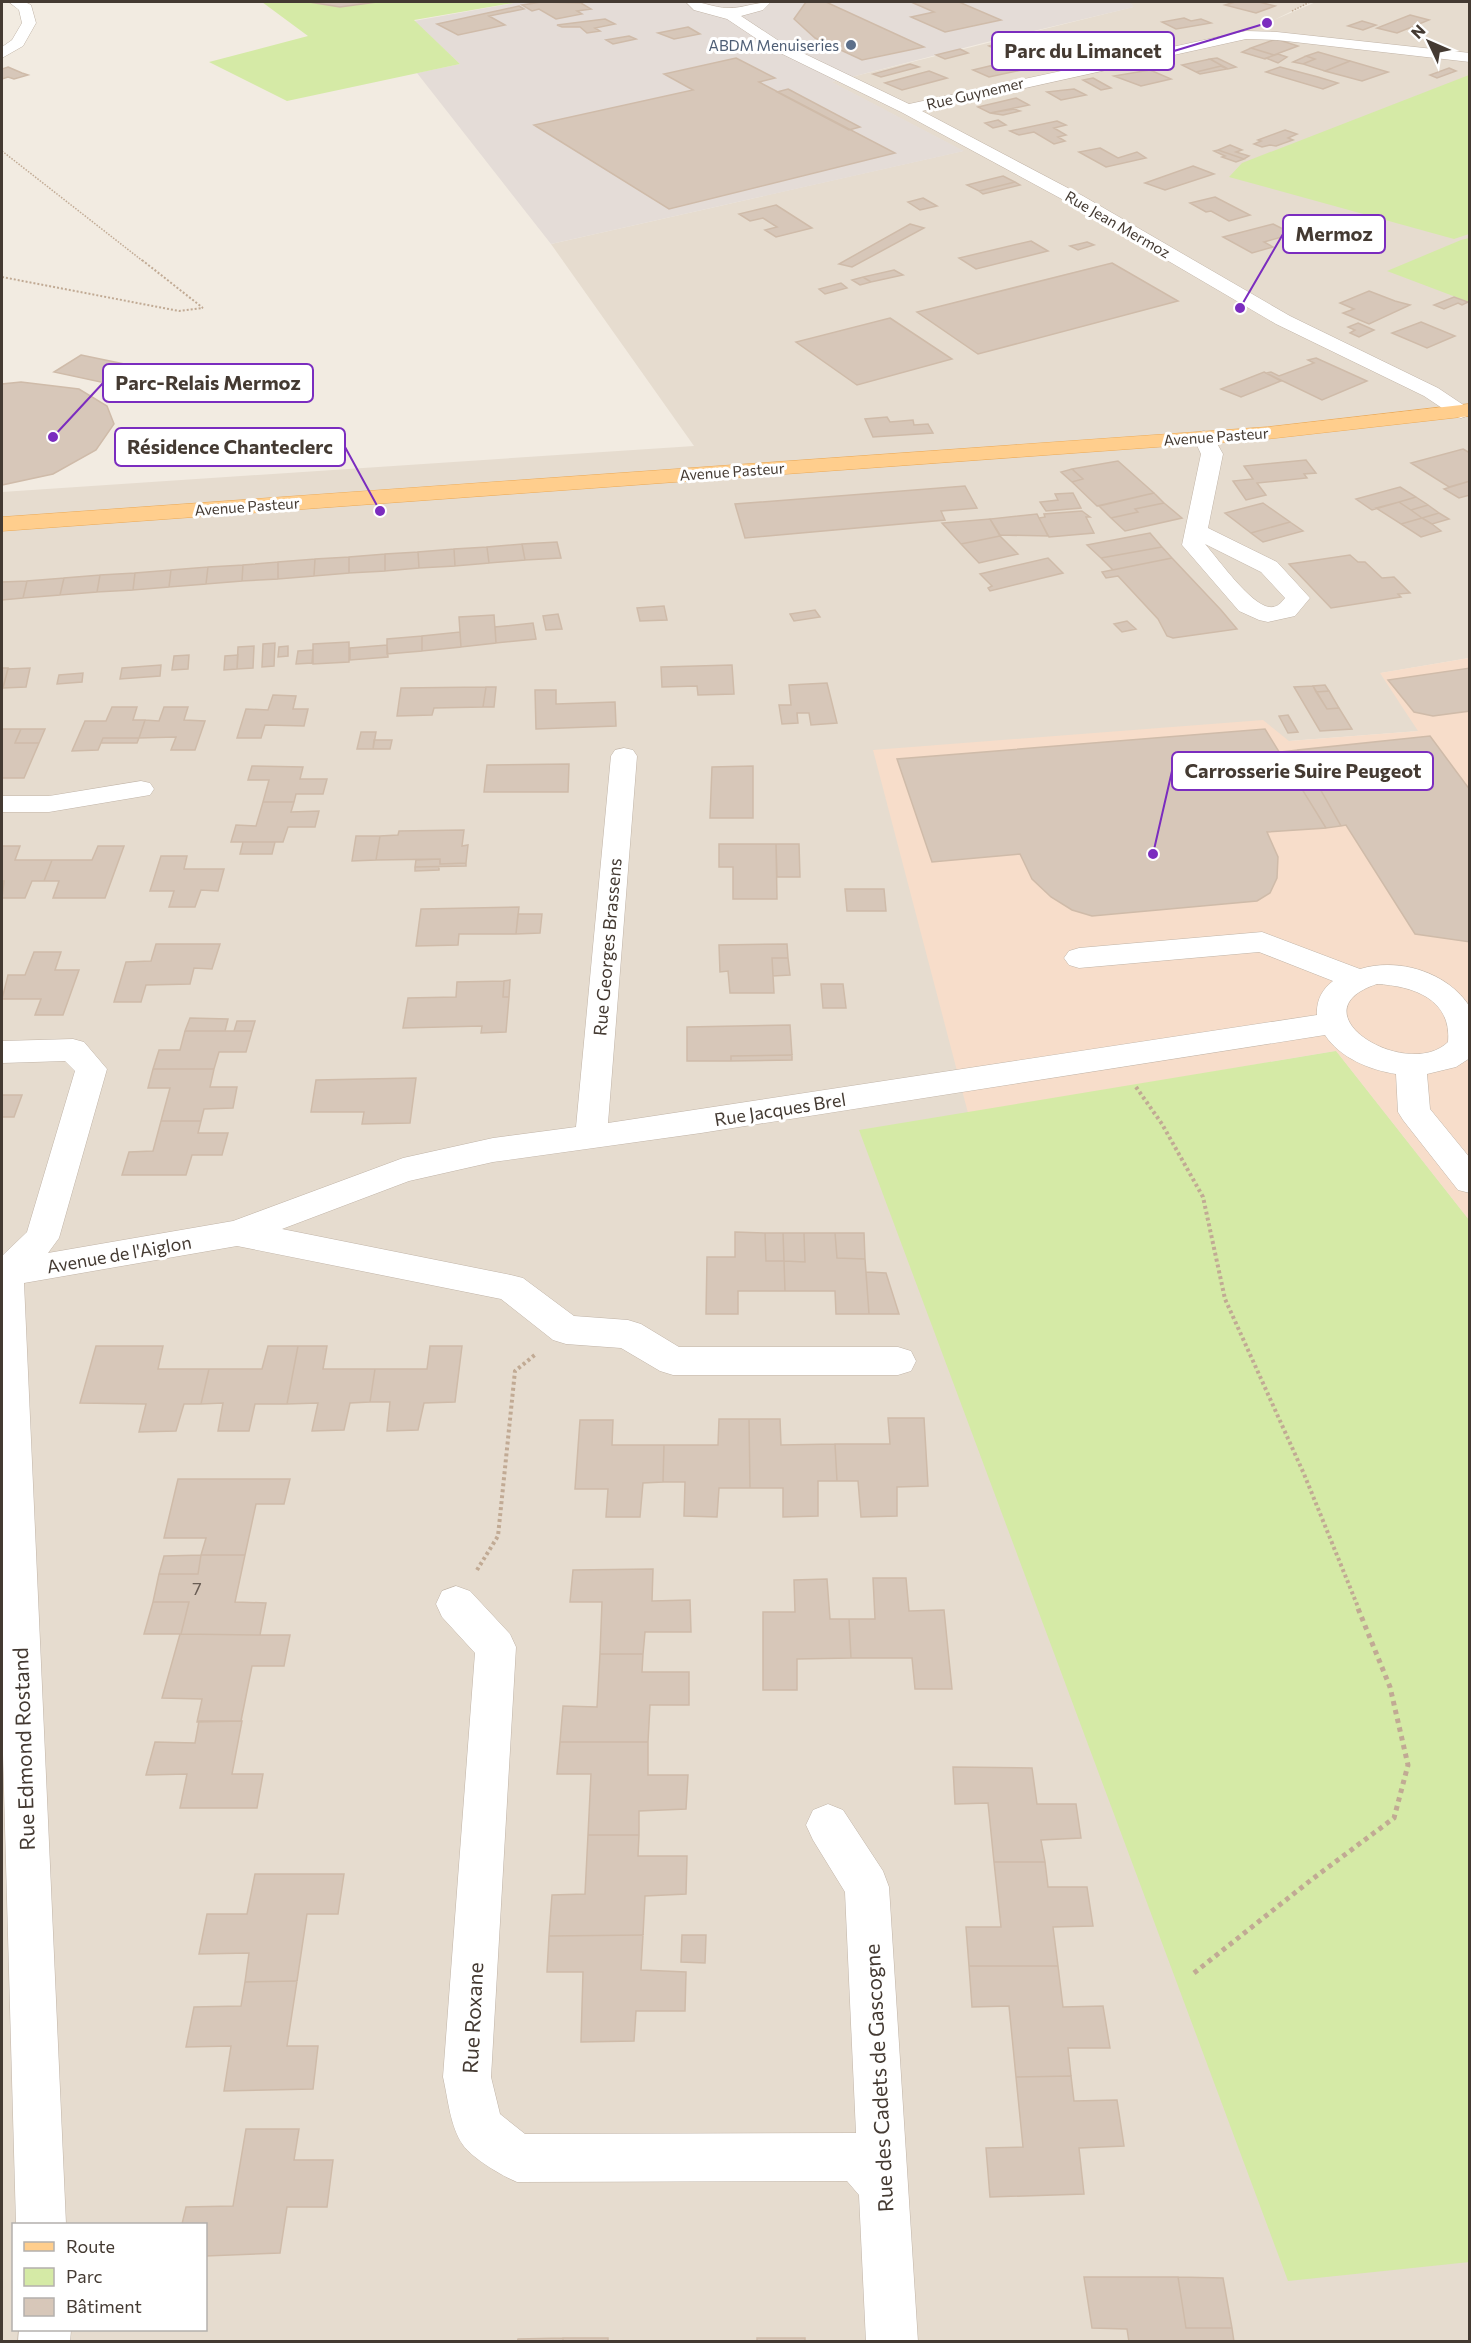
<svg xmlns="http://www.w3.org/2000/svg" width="1471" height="2343" viewBox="0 0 1471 2343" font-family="Commissioner,sans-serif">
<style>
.residential{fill:#e6dccf;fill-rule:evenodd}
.commercial{fill:#f7ddca}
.industrial{fill:#e4dcd7}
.green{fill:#d5eaa6}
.building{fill:#d7c7b9;stroke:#cfbba9;stroke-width:1.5}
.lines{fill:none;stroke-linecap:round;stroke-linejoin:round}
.minor-casing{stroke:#c1b4a7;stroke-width:1}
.major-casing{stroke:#eba956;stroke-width:1}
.path-far3{stroke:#c1aa94;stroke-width:1.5;stroke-dasharray:1.5 1.5;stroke-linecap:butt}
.path-far2{stroke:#c1aa94;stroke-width:2;stroke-dasharray:2 2;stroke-linecap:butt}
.path-far1{stroke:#c1aa94;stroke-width:4;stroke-dasharray:3 3;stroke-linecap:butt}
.path{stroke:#c1aa94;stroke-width:5;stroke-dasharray:4.5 4.5;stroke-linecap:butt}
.minor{fill:#fff;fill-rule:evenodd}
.major{fill:#ffce8d;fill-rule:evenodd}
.service-dot{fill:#5c6f8a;stroke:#fff;stroke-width:2}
.labels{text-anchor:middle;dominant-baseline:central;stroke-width:6;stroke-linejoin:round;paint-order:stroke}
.far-service-label{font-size:15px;fill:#4e5e75;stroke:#fff;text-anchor:end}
.far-street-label{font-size:15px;fill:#443a32;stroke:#fff}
.street-label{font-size:18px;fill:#443a32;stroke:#fff}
.near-number-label{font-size:18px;fill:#695d54}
.near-street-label{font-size:21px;fill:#443a32;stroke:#fff}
.leader{fill:none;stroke:#7b2cbf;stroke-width:2}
.callout-dot{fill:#7b2cbf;stroke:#fff;stroke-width:2}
.callout{fill:#fff;stroke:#7b2cbf;stroke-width:2}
.callout-label{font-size:20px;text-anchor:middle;font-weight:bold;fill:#443a32}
</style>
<rect width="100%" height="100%" fill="#f2ebe1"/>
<!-- residential -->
<path class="residential" d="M1130 2H1310L1274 20 1316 2H1469V658L1381 673 1419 731 1289 741 968 1113 1336 1051 1469 1220V2341L2 2342V492L694 446 551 244 963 151 831 82 1133 7ZM14 2224H206V2330H14Z"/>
<!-- commercial -->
<path class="commercial" d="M1469 658V1220L1336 1051 968 1113 873 750 1263 720 1289 741 1418 731 1380 673Z"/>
<!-- industrial -->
<path class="industrial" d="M519 2H1130L1134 7 983 43 832 82 964 151 551 244 417 73 460 64 414 21Z"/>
<!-- green -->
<path class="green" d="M262 2H519L414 20 460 64 287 101 209 62 308 36Z
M1469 75V234L1454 239 1229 177 1242 163Z
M1469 238V302L1387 271 1461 240Z
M1336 1051 1469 1220 1470 2262 1288 2281 859 1130Z"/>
<!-- building -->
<path class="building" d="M309 2H377L340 7Z
M542 2 581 3 591 9 577 11 582 14 556 19 539 9 532 11 522 5Z
M806 2H826L924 47 862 60 815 38 794 19Z
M911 2H959L1001 20 945 32 911 17 934 12Z
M1235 2H1259L1275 6 1256 13 1225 5Z
M519 6 524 9 489 16 505 25 458 35 437 24Z
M1410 15 1429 20 1397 33 1377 28Z
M1184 18 1191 21 1201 19 1211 23 1176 29 1162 22Z
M605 19 615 24 595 28 600 31 587 33 580 27H562L557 25Z
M1362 21 1376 25 1363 30 1348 26Z
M688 27 700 34 674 39 658 33Z
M629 36 636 39 613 44 606 40Z
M1276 39 1298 46 1274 55 1251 48Z
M997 44 1041 64 1032 66 989 46Z
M1251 48 1274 55 1265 59 1242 52Z
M960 49 968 53 945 59 936 55Z
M1318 52 1350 61 1325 71 1303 64 1315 59 1306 56Z
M1278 54 1287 57 1278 63 1266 58Z
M1306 56 1315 59 1303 64 1293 62Z
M736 58 775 78 759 82 895 153 669 209 534 125 693 90 664 74Z
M1217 58 1236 67 1228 69 1210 59Z
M1210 59 1228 69 1221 66 1196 72 1182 65Z
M1350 61 1388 72 1362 81 1325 71Z
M1006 62 1022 70 989 77 973 70Z
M910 64 919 67 881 77 873 74Z
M1221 66 1227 69 1200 74 1196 72Z
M8 67 22 73 28 75 14 79 8 77 2 79V69Z
M1280 67 1318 77 1338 83 1323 89 1266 72Z
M1449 68 1456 71 1437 78 1430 75Z
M1150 70 1171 79 1141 86 1114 76Z
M929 71 947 78 902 90 885 83Z
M1093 78 1111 88 1101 90 1083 80Z
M788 89 860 127 849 130 777 92Z
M1074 89 1086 95 1061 100 1047 92Z
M1016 98 1029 105 990 113 978 107Z
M1014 109 1020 111 1003 115 990 113Z
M998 120 1006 125 993 128 985 123Z
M1057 121 1066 125 1054 128 1066 135 1058 137 1065 141 1054 144 1034 132 1019 135 1010 131Z
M1285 130 1297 134 1288 138 1293 140 1276 146 1270 145 1262 147 1254 144 1261 141 1258 140Z
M1230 145 1242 150 1236 152 1249 156 1244 159 1218 150Z
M1100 148 1118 158 1137 152 1146 158 1106 167 1079 152Z
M1218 150 1244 159 1236 162 1222 157 1225 156 1214 151Z
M1193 166 1214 174 1165 190 1145 183Z
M1003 176 1015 182 979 191 967 185Z
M1015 182 1020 185 983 194 979 191Z
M1215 197 1250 215 1229 221 1211 211 1206 212 1190 203Z
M923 198 937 206 920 210 908 202Z
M776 205 812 228 776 237 765 230 777 227 763 218 750 221 739 214Z
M910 224 924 228 852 267 839 264Z
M1273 224 1293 234 1264 242 1273 247 1252 253 1223 237Z
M1031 241 1048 251 976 269 959 258Z
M1087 242 1094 245 1078 250 1070 246Z
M1112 263 1178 301 978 354 917 312Z
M894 270 903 275 871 282 863 277Z
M863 277 871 282 860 285 852 280Z
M841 283 847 288 825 294 819 289Z
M1369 291 1395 301 1410 305 1369 324 1343 313 1354 309 1340 303Z
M1454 297 1468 302 1462 305 1458 303 1444 309 1434 305Z
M890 318 952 359 857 385 796 342Z
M1421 322 1455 336 1427 348 1392 333Z
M1358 323 1374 330 1359 337 1350 333 1355 330 1348 327Z
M81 355 177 375 152 393 54 372Z
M1316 358 1367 381 1322 400 1266 373 1271 372 1279 376 1314 363 1308 360Z
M1264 372 1281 381 1241 397 1221 389Z
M21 382 79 389 107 406 114 424 96 450 53 474 2 485V384Z
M887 417 890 422 913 420 914 425 928 424 933 433 873 437 865 419Z
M1463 449 1470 453V481L1449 487 1411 463Z
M1306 460 1316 473 1304 474 1307 478 1257 483 1266 495 1246 500 1233 481 1253 479 1244 466Z
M1118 461 1154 493 1097 506 1072 482 1083 479 1072 469Z
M1072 469 1083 479 1072 482 1061 472Z
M1470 481V495L1459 498 1444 489Z
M965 486 977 508 941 511 945 520 745 538 735 504Z
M1400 487 1416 497 1372 510 1356 499Z
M1073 493 1081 508 1046 511 1040 502 1058 500 1055 494Z
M1154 493 1164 503 1135 509 1138 512 1111 518 1099 506Z
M1416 497 1428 505 1411 510 1399 502Z
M1399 502 1411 510 1422 518 1401 524 1376 508Z
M1164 503 1182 518 1125 531 1111 518 1138 512 1135 509Z
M1263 503 1290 522 1251 533 1225 513Z
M1428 505 1439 513 1422 518 1411 510Z
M1082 511 1090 517H1086L1094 533 1049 537 1039 518 1045 517 1044 514Z
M1439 513 1449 519 1432 524 1422 518Z
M1037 514 1048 536 1000 535 990 519Z
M1422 518 1432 524 1441 531 1421 537 1401 524Z
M990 519 1000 536 961 544 942 523Z
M1290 522 1303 531 1263 542 1251 533Z
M1150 533 1162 547 1101 558 1087 545Z
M1000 536 1018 554 979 563 961 544Z
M557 542 561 558 525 560 522 544Z
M522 544 525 560 489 563 487 547Z
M487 547 489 563 455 566 454 549Z
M1162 547 1172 558 1113 570 1101 558Z
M454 549 455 566 419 568 418 552Z
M418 552 419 568 385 571V554Z
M385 554V571L349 573V557Z
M1350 555 1358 562H1365L1382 578 1394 577 1410 593 1398 594 1401 597 1331 608 1289 564Z
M349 557V573L314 576 315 559Z
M1048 558 1063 573 990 591 988 588 992 586 980 574Z
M1172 558 1221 610 1237 629 1173 638 1167 636 1158 619 1118 576 1106 578 1102 572Z
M315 559 314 576 278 579V562Z
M278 562V579L242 581 243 565Z
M243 565 242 581 206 584 208 567Z
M208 567 206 584 169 587 171 570Z
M171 570 169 587 133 590 135 573Z
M135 573 133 590 97 592 100 575Z
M100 575 97 592 60 595 64 578Z
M64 578 60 595 23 598 27 581Z
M27 581 23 598 2 600V582Z
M664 606 667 620 640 621 637 608Z
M815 610 820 617 794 621 790 614Z
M558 614 562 629 546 630 543 616Z
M494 615 496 643 461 647 459 617Z
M1127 621 1136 629 1122 632 1114 624Z
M533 623 536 639 496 643 495 627Z
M460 632 461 647 422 651V636Z
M422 636V651L387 654V639Z
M349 642V662L313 664V644Z
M275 643 274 666 262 667 263 644Z
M387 645 388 657 350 660V648Z
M254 646 253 668 237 669 238 647Z
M288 646V656L278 657 279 647Z
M313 650 312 663 296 664 298 651Z
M189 655 188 669 172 670 174 656Z
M238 655 237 669 224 670 225 656Z
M161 665 160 676 120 679 122 668Z
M732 665 734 694 698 695 697 686 662 687 661 667Z
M2 668H8L3 688 2 689Z
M30 668 26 687 3 688 8 669Z
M1470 668V711L1433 716 1414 712 1388 680Z
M83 673 82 682 57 684 59 675Z
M827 683 837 723 811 725 809 713H797L798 723 782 724 779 705H791L789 685Z
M1325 685 1329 691 1316 692 1313 686Z
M1313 686 1327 709 1339 708 1352 729 1320 731 1294 687Z
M486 687H496L494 707H483Z
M486 687 483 707 434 708 432 715 397 716 401 688Z
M535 690H556V704L615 702 616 726 536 729Z
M1329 691 1339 708 1327 709 1316 692Z
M273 695 296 696 293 709H308L304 726 265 725 261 738H237L246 709 268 710Z
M112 707H137L133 720H145L139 738H103L98 750 72 751 85 721H106Z
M164 707H188L184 720 205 721 195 750H171L176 737 139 738 145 720 159 721Z
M1288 715 1298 732 1288 733 1279 716Z
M2 729H21L15 743H39L24 778H2Z
M21 729H45L39 743H15Z
M1265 729 1326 828 1267 832 1278 857 1277 878 1270 893 1257 901 1092 916 1072 910 1051 897 1032 879 1020 854 932 862 897 759Z
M361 732H376L373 749H357Z
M1430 736 1470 790V942L1415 934 1346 825 1341 826 1298 750Z
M103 738H139L137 743H101Z
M374 740H392L390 749H373Z
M1298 750 1341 826 1326 828 1279 752Z
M569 764 568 792H484L487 765Z
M252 766 303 767 300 779H327L323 794H296L294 802H263L269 780H248Z
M753 766V818H710L712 767Z
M263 802H294L291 812 319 811 315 827H288L283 842H231L236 825 256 826Z
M464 830 462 846 468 845 466 863 440 864V859L376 860 380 836 398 835 399 831Z
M356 836H380L376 860 352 861Z
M243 842H275L272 854H240Z
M719 844H776L777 899H733V867H719Z
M776 844H799L800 877H777Z
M2 846H20L15 860H52L44 881H32L25 898H2L4 881H2Z
M98 846H124L105 898H53L59 881H44L52 860H92Z
M161 856H187L184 869H224L218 891 201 890 195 907H169L174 891H150Z
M440 859V864L466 863V866L415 867 416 860Z
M415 867H439V870L415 871Z
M845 889H884L886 911H847Z
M519 907 516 934H459L458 945 416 946 421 909Z
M518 914H542L540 933 516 934Z
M156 944H220L212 969 194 968 190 984 146 985 141 1002H114L126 962 151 961Z
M787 944 788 958H772L774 993H730L728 971 720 972 719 945Z
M34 952H61L55 970H79L63 1015H35L41 999H2L8 975H25Z
M772 958H788L790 975 773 976Z
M510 980 509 997H503L504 981Z
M504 981 503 997H509L506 1032 481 1033 482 1026 403 1028 408 998 456 997 457 982Z
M821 984H843L846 1008H823Z
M190 1018 228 1019 225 1031H185Z
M237 1021H255L252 1031H234Z
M790 1025 792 1055 731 1056V1061H687V1027Z
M185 1031H252L246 1052H219L214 1069H153L159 1050H180Z
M792 1055V1060L731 1061V1056Z
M153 1069H214L210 1087H237L233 1108 204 1109 201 1121H161L170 1088H148Z
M416 1078 410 1123 362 1124 364 1112H311L316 1080Z
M2 1095H22L14 1117H2Z
M161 1121H201L198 1133H228L222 1155H192L186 1175H122L129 1152 153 1151Z
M735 1232 765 1233 766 1261H784L785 1291H738V1314H706L707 1257H735Z
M765 1233H783L784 1261H766Z
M783 1233H804L805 1262 784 1261Z
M804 1233H835L837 1258 865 1259 869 1314H836L835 1291H785L784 1261 805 1262Z
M835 1233H864L865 1259 837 1258Z
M866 1272 886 1273 899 1314H869Z
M96 1346H163L158 1369H209L201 1404H184L176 1431 139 1432 146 1404 80 1403Z
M268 1346H298L287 1404H255L249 1431H218L223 1403 201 1404 209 1369H262Z
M298 1346H327L323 1369H375L370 1402 350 1403 344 1430 312 1431 318 1403 287 1404Z
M430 1346H462L455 1402 424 1403 418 1430 387 1431 390 1402H370L375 1369H427Z
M888 1418H924L928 1486 897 1487V1516L861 1517 858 1481H837L835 1444H890Z
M719 1419H749L750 1488H719L717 1517 684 1516 685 1482H663L664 1445H718Z
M749 1419H780L781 1445 835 1444 837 1481H818V1516L783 1517V1488H750Z
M580 1420H613L612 1445H664L663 1482 643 1483 640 1517H606L608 1489H575Z
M178 1479H290L284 1504H256L245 1555H201L206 1538H164Z
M201 1555H245L235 1602 266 1603 260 1635 181 1634 189 1602H153L159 1574H198Z
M201 1555 198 1574H159L164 1556Z
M653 1569 652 1601 690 1600 691 1632H645L643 1654H600L602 1602H570L573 1570Z
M873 1578H906L909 1611 944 1610 952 1689H915L912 1658H851L849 1619H875Z
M827 1579 830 1619H849L851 1658 797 1659V1690H763V1612H795L794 1580Z
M153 1602H189L181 1634H144Z
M180 1634 260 1635H290L284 1666H252L241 1721 197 1722 202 1699 162 1698Z
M600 1654H643L642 1672H689V1705H650L648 1742H560L563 1706 597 1707Z
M199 1721H242L232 1774H263L257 1808H180L187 1774 146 1775 155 1742 195 1743Z
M560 1742H648V1775H688L686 1809 639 1811V1835H588L591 1774H557Z
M953 1767 1032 1768 1037 1804H1076L1081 1838 1041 1840 1045 1862H994L988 1803 955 1804Z
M588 1835H639L638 1856H687L686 1894 645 1896 643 1935 549 1936 552 1895 585 1894Z
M994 1862H1045L1048 1887H1087L1093 1926 1053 1927 1058 1966H969L966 1927H1001Z
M255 1874H344L338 1914H307L297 1981 245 1982 249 1953 199 1954 207 1914H247Z
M643 1935 641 1970 686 1972 685 2011H636L634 2041 581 2042 583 1972H547L549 1936Z
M682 1935H706L705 1963 681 1962Z
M969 1966H1058L1063 2007 1103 2006 1110 2048H1068L1071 2076 1016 2077 1009 2006 972 2007Z
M297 1981 287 2046H318L313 2089 224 2091 231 2046 186 2047 194 2007 241 2006 245 1982Z
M1071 2076 1074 2101 1117 2100 1124 2146 1079 2148 1084 2194 990 2197 986 2148 1023 2147 1016 2077Z
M246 2129H299L294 2160H333L327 2207H287L280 2253 206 2256V2224H182L186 2207 233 2206Z
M1084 2277H1178L1186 2328H1232L1234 2342H1129L1127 2329 1092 2328Z
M1178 2277 1223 2278 1232 2328H1186Z
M563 2338H608V2342H563Z
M563 2338V2342H517L518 2339Z
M757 2338H805V2342H757Z"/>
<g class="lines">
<defs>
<path id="minor" d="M9 2H25L31 5 36 23 23 46 2 58V47L12 40 22 23 19 10Z
M686 2C701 0 713 8 728 8 744 8 756 2 771 2L763 10 741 16 782 43 909 104 1246 31 1277 32 1470 53V62L1277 40 1246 39 922 111 1083 196 1290 316 1438 388 1468 408 1470 415 1461 418 1454 416 1424 396 1276 324 1071 204 901 112 772 49 727 19 694 10Z
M1204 431 1211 433 1223 454 1208 528 1277 562 1310 598 1295 616 1268 622 1259 620 1239 611 1182 545 1201 454 1193 437 1197 433ZM1205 544 1261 572 1285 598C1281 603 1277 608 1269 607 1250 604 1219 560 1205 544Z
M624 748 633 750 637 756 608 1123 1317 1015C1316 1001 1322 989 1333 981L1259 952 1079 968 1069 965 1064 958 1069 951 1079 948 1262 932 1360 969C1398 957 1448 972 1470 1007V1058L1456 1067 1427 1074 1430 1109 1470 1158V1193L1458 1190 1403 1120 1398 1112 1396 1074C1370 1070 1340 1058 1325 1035L701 1133 493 1162 409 1181 282 1229 511 1275 523 1278 574 1316 628 1320 641 1324 679 1347H898L911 1351 916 1361 911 1371 898 1375H673L660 1371 621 1348 566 1344 553 1340 501 1299 237 1246 24 1283 66 2224H16L2 1718V1256L27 1232 75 1071 65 1061 2 1063V1041L73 1039 84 1042 107 1069 59 1238 48 1253 233 1221 403 1158 493 1138 576 1127 611 756 615 750ZM1377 984C1413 986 1452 999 1448 1042 1407 1082 1292 1012 1377 984Z
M141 781 150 783 154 789 150 795 49 812H2V796H49Z
M456 1586 470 1591 510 1634 516 1647 491 2077 500 2114 525 2134 856 2133 845 1892 813 1840 806 1825 813 1810 828 1804 843 1810 883 1871 889 1887 918 2342H866L859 2195 847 2181 517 2182C502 2176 472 2158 463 2145 450 2127 448 2098 443 2077L475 1653 442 1617 436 1604 442 1591Z
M19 2330H71L70 2342H18Z"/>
<path id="major" d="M1470 404V416L1267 439 2 531V517L1267 427Z"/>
</defs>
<!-- minor casing -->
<use href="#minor" class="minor-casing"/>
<!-- major casing -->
<use href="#major" class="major-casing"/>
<!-- path-far3 -->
<path class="path-far3" d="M1292 11 1310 2
M2 151 144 262"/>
<!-- path-far2 -->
<path class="path-far2" d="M142 260 203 308
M2 277 179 311 203 308"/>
<!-- path-far1 -->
<path class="path-far1" d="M1136 1087 1162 1124 1203 1197 1225 1299 1304 1474 1358 1607
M477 1570 498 1536 515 1371 536 1354"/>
<!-- path -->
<path class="path" d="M1194 1973 1311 1880 1394 1818 1408 1765 1390 1687 1357 1606"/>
<!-- minor -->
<use href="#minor" class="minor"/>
<!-- major -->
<use href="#major" class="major"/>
</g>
<!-- markers -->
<circle class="service-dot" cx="851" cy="45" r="6"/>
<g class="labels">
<!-- far-service labels -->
<g class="far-service-label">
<text x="839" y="45">ABDM Menuiseries</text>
</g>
<!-- far-street labels -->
<g class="far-street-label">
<text transform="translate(975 93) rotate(-13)">Rue Guynemer</text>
<text transform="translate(1118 224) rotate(30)">Rue Jean Mermoz</text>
<text transform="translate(1216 436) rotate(-4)">Avenue Pasteur</text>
<text transform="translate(732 471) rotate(-4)">Avenue Pasteur</text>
<text transform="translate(247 506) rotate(-4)">Avenue Pasteur</text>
</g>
<!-- street labels -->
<g class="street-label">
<text transform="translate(607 947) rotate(-85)">Rue Georges Brassens</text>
<text transform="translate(780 1109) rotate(-9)">Rue Jacques Brel</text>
<text transform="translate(119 1254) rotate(-10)">Avenue de l'Aiglon</text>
</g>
<!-- near-number labels -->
<g class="near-number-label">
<text x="197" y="1588">7</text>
</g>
<!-- near-street labels -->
<g class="near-street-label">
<text transform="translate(23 1749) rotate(-92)">Rue Edmond Rostand</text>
<text transform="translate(472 2018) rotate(-87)">Rue Roxane</text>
<text transform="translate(878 2078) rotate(-93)">Rue des Cadets de Gascogne</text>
</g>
</g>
<!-- callouts -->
<path class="leader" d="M1267 23L1174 51M1240 308L1283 234M53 437L103 383M380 511L345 447M1153 854L1172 771"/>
<g class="callout-dot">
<circle cx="1267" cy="23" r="6"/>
<circle cx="1240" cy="308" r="6"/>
<circle cx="53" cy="437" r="6"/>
<circle cx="380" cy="511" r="6"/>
<circle cx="1153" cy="854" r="6"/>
</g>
<g class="callout">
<rect x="992" y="32" width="182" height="38" rx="6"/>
<rect x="1283" y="215" width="102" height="38" rx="6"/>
<rect x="103" y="364" width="210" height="38" rx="6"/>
<rect x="115" y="428" width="230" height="38" rx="6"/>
<rect x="1172" y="752" width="261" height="38" rx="6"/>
</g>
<g class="callout-label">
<text x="1083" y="58">Parc du Limancet</text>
<text x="1334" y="241">Mermoz</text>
<text x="208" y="390">Parc-Relais Mermoz</text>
<text x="230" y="454">Résidence Chanteclerc</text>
<text x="1303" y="778">Carrosserie Suire Peugeot</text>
</g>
<!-- border -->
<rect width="1471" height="2343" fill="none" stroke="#443a32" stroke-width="6"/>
<!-- legend -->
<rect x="12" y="2223" width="195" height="108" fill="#ffffff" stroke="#b4b0ad" stroke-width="1.5"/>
<rect x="24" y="2242" width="30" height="9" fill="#ffce8d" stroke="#b4b0ad" stroke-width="1.5"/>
<text x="66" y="2253" font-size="18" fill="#443a32">Route</text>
<rect x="24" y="2268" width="30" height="18" fill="#d5eaa6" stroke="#b4b0ad" stroke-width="1.5"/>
<text x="66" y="2283" font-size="18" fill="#443a32">Parc</text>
<rect x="24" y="2298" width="30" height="18" fill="#d7c7b9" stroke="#b4b0ad" stroke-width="1.5"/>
<text x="66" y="2313" font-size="18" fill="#443a32">Bâtiment</text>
<!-- north arrow -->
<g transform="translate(1429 42) rotate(314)" stroke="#ffffff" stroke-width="4.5" paint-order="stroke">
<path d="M0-4.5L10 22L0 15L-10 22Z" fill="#443a32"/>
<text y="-9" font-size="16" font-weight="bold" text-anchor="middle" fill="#443a32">N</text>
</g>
</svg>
